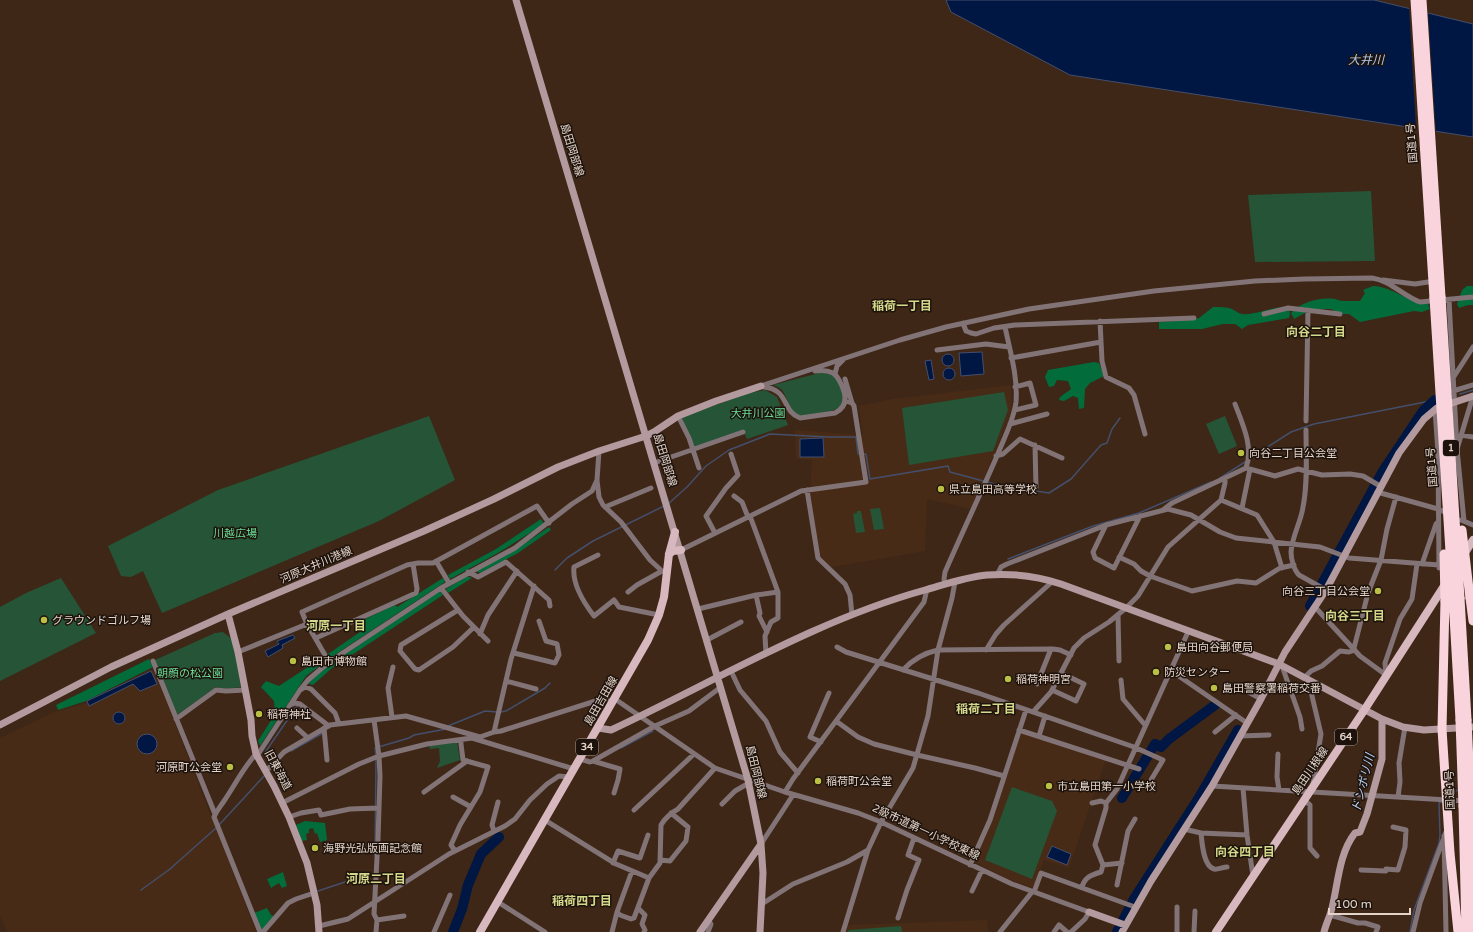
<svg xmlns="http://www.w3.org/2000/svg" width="1473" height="932" viewBox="0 0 1473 932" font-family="'Varela Round','Noto Sans JP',sans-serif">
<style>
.built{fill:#482b17}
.green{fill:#255437}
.forest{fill:#026c3b}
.water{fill:#001643;stroke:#444f6c}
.pier{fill:#3e2717}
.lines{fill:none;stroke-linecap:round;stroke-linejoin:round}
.stream{stroke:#444f6c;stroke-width:1.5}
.river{stroke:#001643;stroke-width:10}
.street{stroke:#827376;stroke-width:5}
.secondary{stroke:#b29a9f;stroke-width:7}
.primary{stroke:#d8b8bf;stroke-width:8}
.highway{stroke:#f9d4dc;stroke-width:9}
.highway-bridge{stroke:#f9d4dc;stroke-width:9}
.poi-dot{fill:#bbc044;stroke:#1d130c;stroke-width:1.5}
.labels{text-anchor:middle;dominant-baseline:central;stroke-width:3;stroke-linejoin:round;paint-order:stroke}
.shield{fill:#1d130c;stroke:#a89a91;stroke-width:1}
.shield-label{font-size:10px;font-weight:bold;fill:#e4d4ca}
.street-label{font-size:11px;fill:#e4d4ca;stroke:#1d130c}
.park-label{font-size:11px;fill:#69dc96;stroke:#1d130c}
.poi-label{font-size:11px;fill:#e4d4ca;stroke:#1d130c;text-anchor:start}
.water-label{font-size:12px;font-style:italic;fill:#b4cdf2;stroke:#1d130c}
.neighbourhood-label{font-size:12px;font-weight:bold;fill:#d3d88a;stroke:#1d130c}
</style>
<rect width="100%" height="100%" fill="#3e2717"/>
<!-- built -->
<path class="built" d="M1011 385 1012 411 971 509 927 499 925 551 832 567 820 555 810 496 812 460 796 459 795 430 863 435 859 406 893 399Z
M154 670 256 932H7L0 916V738L54 712 84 704Z
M1021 731 1106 759 1069 868 1044 860 1033 888 1006 878 974 861Z
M987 920 988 932H846L847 925Z"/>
<!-- green -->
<path class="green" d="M1371 191 1375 261 1255 262 1248 195Z
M823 372C826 373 831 374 834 376 841 382 848 400 840 407 836 411 806 417 801 416 789 414 788 396 781 389 779 387 775 386 773 385Z
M765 390 777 397 788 425 747 439 743 431 693 448 680 418 749 393Z
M1004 392 1008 410 993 451 909 465 902 408Z
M429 416 455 480 379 521 162 613 143 571 131 577 121 576 108 546 218 490Z
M1225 416 1237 446 1219 454 1206 424Z
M880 508 884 529 874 530 870 509Z
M857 511H861L865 532 856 533 853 514 857 513Z
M61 578 96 633 0 681V607L26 593Z
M223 632 233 640 241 687 225 689 216 687 177 715 155 660 215 633Z
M457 742 460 760 437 768 440 761 439 748 430 749 429 746Z
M1012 787 1052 801 1057 811 1032 879 985 860Z
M901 926 902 932H848L849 930Z"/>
<!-- forest -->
<path class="forest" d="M1373 286C1394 287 1408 303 1428 304L1430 309 1422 312 1414 311 1360 322 1349 314H1340L1331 309H1312L1294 319 1291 313C1301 302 1320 297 1335 299 1338 300 1341 301 1344 301 1350 301 1354 301 1360 301L1365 293 1363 290Z
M1467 286H1473V305H1468L1459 308 1457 304 1462 290Z
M1213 307C1218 307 1225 307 1229 308 1238 311 1237 315 1249 314 1262 313 1277 305 1289 308L1290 314 1289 318 1248 325 1242 329 1235 324H1223L1202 329H1159V322L1192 320 1199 318Z
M1094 362 1099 363 1104 376 1090 383 1085 389 1084 408 1079 409 1078 398 1073 396 1064 401 1059 400 1060 397 1071 389 1068 381 1057 380 1054 386 1049 387 1045 377 1048 370Z
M541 519 544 524 498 553 450 579 448 575 496 549Z
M549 527 551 530 518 553 480 573 475 571 515 550Z
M467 576 472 578 448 593 446 589Z
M443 578 445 582 330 658 328 654 363 630 359 622 395 605 397 607Z
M440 591 443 595 332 668 313 685 307 683 330 664Z
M323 657 326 661 306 676 260 746 258 741 275 714 274 701 261 687 266 681 279 686Z
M149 659 153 667 86 701 58 710 56 705Z
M305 821 325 823 327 840 320 842 317 833 315 834 313 828 309 829V833L306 834 307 840 302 841 296 825Z
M283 872 287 886 282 888 279 883 271 888 267 879Z
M267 908 271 915 274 916 261 931 254 913Z"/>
<!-- water -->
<path class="water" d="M946 0H1374L1473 24V137L1070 75 951 12Z
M982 352 984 374 961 376 959 353Z
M942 360a6 6 0 1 1 12 0a6 6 0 1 1-12 0Z
M931 360 934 379 929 380 925 361Z
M943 374a6 6 0 1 1 12 0a6 6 0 1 1-12 0Z
M823 438 824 457H800V439Z
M293 635 295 638 282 645 283 648 268 657 265 651 279 644 277 641Z
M151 671 157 684 140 691 133 684 89 706 87 701Z
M113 718a6 6 0 1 1 12 0a6 6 0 1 1-12 0Z
M137 744a10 10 0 1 1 20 0a10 10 0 1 1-20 0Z
M1052 846 1071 854 1067 865 1047 857Z"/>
<!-- pier -->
<path class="pier" d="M1409 7 1428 11 1436 133 1416 130Z"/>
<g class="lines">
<!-- stream -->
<path class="stream" d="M1460 394 1473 390
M1250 458 1291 432 1314 424 1435 400
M1220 478 1245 462
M668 504 687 487 706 466 729 450 770 434 828 437H856L858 454H866L870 479 948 466 950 472 1002 486 1049 493 1071 479 1101 445 1107 443 1112 429 1120 418
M1008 559 1093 526 1139 513 1211 482
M555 570 567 558 593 541 664 506
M501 712 506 711 545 688 550 683
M448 726 485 711 497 712
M621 748 653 731
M291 751 323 733
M264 754 297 706H298
M376 756 375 748 409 738 414 735 446 729
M268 761 269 763
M1449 796 1459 789
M219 825 265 775
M375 856 376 759
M141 890 170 869 216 828
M318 891 357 878
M1410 932 1414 910 1439 843 1440 835 1439 803 1441 802"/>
<!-- river -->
<path class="river" d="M1310 606 1383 471 1423 411 1435 400
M1122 798 1155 744 1161 747 1169 739 1215 705
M453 932 462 909 468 885 481 854 499 837
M1117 932 1134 899 1200 796 1238 730"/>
<!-- street -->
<path class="street" d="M1383 280 1415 284 1428 282
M1449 300 1457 449
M1264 314 1288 308 1340 314
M1100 321 1102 361 1106 377 1129 388 1134 395 1145 434
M963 323 966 331 971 333 976 334 994 328 1015 325 1194 318
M937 350 986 344 1009 347
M1011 358 1101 342
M835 374 837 366 843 360
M1453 378 1473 347
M845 379 852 403
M761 386 900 340 946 327 1029 309 1154 291 1255 281 1304 279 1372 278C1390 280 1403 296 1420 302L1473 297
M764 387C790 390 781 411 800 418L835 413C847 407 847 397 842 386 840 382 838 376 833 373 827 370 821 370 815 371
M1453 391 1473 385
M1235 404C1242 423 1254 447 1246 468
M1015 410 1036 405 1030 383 1015 387
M1435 410 1438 452 1439 568
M678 416 689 438 699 468
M1306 421 1308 310
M1010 424 1047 414
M1306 430C1306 455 1308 482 1303 507 1301 522 1292 536 1291 552 1291 559 1294 570 1299 575L1326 590
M1461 435 1473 437
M1035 445 1036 488
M599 451 597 480 599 497 603 505 621 522 650 560 662 571 668 572
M996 456 1003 454 1020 439 1062 458
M654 463 743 432
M807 490 818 558 845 584 850 595 852 615
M1377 492 1438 509 1449 514
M734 496 742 502 748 517
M1221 500 1257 515 1274 542 1282 568
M605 507 651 488
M1242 508 1250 469
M1163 510 1172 503 1246 468 1275 476 1298 469 1322 475 1350 474 1363 476 1380 486
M750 516 778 592V618L771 622 765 636 766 654
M1461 520 1473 525
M1464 521 1457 449 1473 396
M1106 525 1093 552 1095 558 1114 568 1140 516
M715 533 706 516 726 488 738 475 731 454
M681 550 801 491 866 482 854 406 852 403 846 401
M598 555 574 567C572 584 584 603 594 616L614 600 619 607 659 615
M1119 557 1134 564 1141 571 1150 576 1192 591 1237 581 1256 583 1280 568 1294 565
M436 561 449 583
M1422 564 1436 524 1438 522
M468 572 478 577 506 562 549 600 550 606
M997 575 1001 567 1007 564 1106 525 1168 509 1191 515 1220 532 1236 538 1320 547 1349 558 1439 565
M945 584 944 579 945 572C962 533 980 495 997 456 1004 438 1014 420 1016 402 1018 377 1010 351 1005 327
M441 588 463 616 488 641
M628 592 637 585 662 571
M756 595 760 613 759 616 767 632
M1315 607 1360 656 1386 675
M698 609 756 595 778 592
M458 610 401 645 400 651 415 669 419 670 453 647 474 627
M1118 615 1119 661
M480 634 488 615 517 571
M316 638 416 593 417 589 413 564
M707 640 741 622
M837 647 846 652 978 693 1134 747 1163 760 1151 780
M1354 648 1368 593 1381 560 1387 529 1396 497
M986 650 996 634 1004 625 1053 581
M238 652 307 624
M514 653 555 663 559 655 557 644 546 641 539 621
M153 661 215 814
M329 662 307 624 302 612 407 565 418 563H433L537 506 549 523
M1282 666 1300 717 1302 729
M903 670C913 659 924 653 938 650L1053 649 1060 650 1071 655
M1170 670 1247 723
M731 671 740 690 766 721 780 752 798 773
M1386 675 1385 663 1400 619 1412 599 1417 564
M1305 677 1311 671 1322 666 1340 651 1349 652 1355 650
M1308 679 1321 734 1313 784
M1121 680 1123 699 1145 725
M506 681 536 689
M1037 684 1051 649
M1243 689 1261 699
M300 690 308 680 329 662 441 588 515 548 572 504 592 491 597 480
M1052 690 1076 701 1084 684 1061 673
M615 699 715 768 785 792 858 813 881 822 1012 884 1089 912 1085 919 1071 932
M290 705 295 703 300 704 329 726
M1033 712 1051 692 1074 648 1084 638 1109 622 1126 608 1138 596 1168 547 1221 500 1225 483V478
M392 717 388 688 393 667
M176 719 216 690 226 691 245 690
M374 720 379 756 380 776 378 839 374 914 377 920 376 932
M836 721 858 737 874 744 917 755 975 768 1004 776
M297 728 308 738
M324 728 327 760
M1019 730 1139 769
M494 732 501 731 605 698 613 703
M1215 732 1236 715
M1039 736 1045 716
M1240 736 1269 735
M821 742 810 737 829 693
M256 754C243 768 235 785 224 801 220 807 217 810 214 817L260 932
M1278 754 1277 777 1279 790
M257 756 300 690 305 687 311 689 335 713 339 724
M580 759 590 762 593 761 655 726 689 711 721 687
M593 761 620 769 618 780 614 793
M266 771 284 752 330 725 406 716 480 737 494 732 511 659 534 586
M1212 786 1465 801
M1243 788 1247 835 1253 876
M424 792 467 761
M785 792 793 779 924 602 927 589
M453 797 471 807
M1398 797 1400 782 1399 763 1405 727
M1304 800 1310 805V848L1317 856
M282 803 359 764 379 756 427 744 472 738 574 769
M1106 803 1117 789 1188 632
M722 804 735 791 749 783
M634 810 694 754
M289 817 301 813 319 810 321 815 350 809 379 808
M545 820 616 864 649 878 660 863 661 825C665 818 671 813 678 809L715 768
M1184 829 1201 833C1202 842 1203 866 1214 869 1217 870 1223 867 1227 867
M494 831 492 825 498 802
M1201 833 1247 835
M761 844 793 795
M455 851 451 845 460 825 480 792 488 767 463 760 461 744V740
M660 860 670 861 686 841 688 827 671 813
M613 863 618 851 640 858 648 835
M970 865 990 820 1026 710
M1103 865 1122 863
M1386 869 1398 870 1405 847 1406 830 1393 827
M1361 870 1386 871
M632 871 617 912 620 915 631 919 634 918 649 878
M1117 885 1128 831 1135 819
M1082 887C1085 877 1091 875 1101 872L1103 865 1095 845 1106 808V803L1101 801 1092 803
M972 891 982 870
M1034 892 1041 873 1135 907
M498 902 545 932
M762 904 793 884 847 862 868 850
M1177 907V932
M638 908 645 915 642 924 645 930 644 932
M1330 915 1358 923H1365L1378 927 1376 932
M898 918 907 890 919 860 908 855 914 838
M377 920 404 916
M708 920 711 924 708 932
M319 926 348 919 449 854 505 826 515 819 530 800 547 784 559 776 569 777
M263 932 288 903 296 899 314 893
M434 932 450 895
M612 932 617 912
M843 932 868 850 881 822 913 768 928 716 938 650 952 598 955 582
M1000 932 1032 892
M1054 932 1059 925 1067 932
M1194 932 1195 911
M1413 932 1420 903 1443 840
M1446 932 1444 836 1447 830"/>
<!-- secondary -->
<path class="secondary" d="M516 0 748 780 761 844 763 873 760 932
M228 614 238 652 251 720 252 736 256 754 274 786 289 817 307 863 317 905 319 932
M0 725 111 667 228 614 424 531 494 499 558 467 599 451 646 436 654 432 678 416 716 401 761 386
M598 728 611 730C714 682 816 620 925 590 946 584 966 577 987 575 1013 573 1037 576 1061 584L1279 664 1382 719 1403 727 1424 730 1473 727
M1089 912 1125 925
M700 932 761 844
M1122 932 1151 881 1212 786 1261 699 1285 652 1326 590 1399 453 1424 419 1437 408 1473 396
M1324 932C1326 924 1330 916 1332 908 1338 884 1339 853 1355 833L1360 832 1367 814 1382 759V719"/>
<!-- primary -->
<path class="primary" d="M669 554 673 551 681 550
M1463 556 1473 540
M480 932 648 640 659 615 664 597 669 554 675 532
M1216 932 1365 709 1446 583"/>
<!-- highway -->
<path class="highway" d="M1415 0 1434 298
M1422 0 1441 297
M1460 598 1467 720
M1470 598 1473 621
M1453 599 1460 720
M1445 601 1442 729 1450 853 1458 932
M1463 806 1466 932
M1471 806 1473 932"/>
<!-- highway-bridge -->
<path class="highway-bridge" d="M1441 297 1460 598
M1434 298 1453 599
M1462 530 1470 598
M1444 554 1445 601
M1460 720 1463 806
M1467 720 1471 806"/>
</g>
<!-- markers -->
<g class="poi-dot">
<circle cx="1241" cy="453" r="4"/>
<circle cx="941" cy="489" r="4"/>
<circle cx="1378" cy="591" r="4"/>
<circle cx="44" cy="620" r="4"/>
<circle cx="1168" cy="647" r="4"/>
<circle cx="293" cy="661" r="4"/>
<circle cx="1156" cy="672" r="4"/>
<circle cx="1008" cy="679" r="4"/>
<circle cx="1214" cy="688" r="4"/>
<circle cx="259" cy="714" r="4"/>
<circle cx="230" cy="767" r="4"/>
<circle cx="818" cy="781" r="4"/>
<circle cx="1049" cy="786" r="4"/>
<circle cx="315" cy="848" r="4"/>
</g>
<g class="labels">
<!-- shield labels -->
<g class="shield">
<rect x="1443" y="440" width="16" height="16" rx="3"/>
<rect x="1335" y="729" width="22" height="16" rx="3"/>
<rect x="576" y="739" width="22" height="16" rx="3"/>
</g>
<g class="shield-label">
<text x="1451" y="448">1</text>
<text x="1346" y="737">64</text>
<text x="587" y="747">34</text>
</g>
<!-- street labels -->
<g class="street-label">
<text transform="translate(1412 143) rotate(-94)">国道1号</text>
<text transform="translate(572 150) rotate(73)">島田岡部線</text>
<text transform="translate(665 460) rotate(73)">島田岡部線</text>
<text transform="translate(1432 467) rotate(-94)">国道1号</text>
<text transform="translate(316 565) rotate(-23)">河原大井川港線</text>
<text transform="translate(601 701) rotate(-60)">島田吉田線</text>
<text transform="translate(278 770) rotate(62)">旧東海道</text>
<text transform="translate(1310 771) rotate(-56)">島田川根線</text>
<text transform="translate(756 772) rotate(76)">島田岡部線</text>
<text transform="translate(1450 790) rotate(-92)">国道1号</text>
<text transform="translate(926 832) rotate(25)">2級市道第一小学校東線</text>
</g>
<!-- park labels -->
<g class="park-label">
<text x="758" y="413">大井川公園</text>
<text x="235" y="533">川越広場</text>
<text x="190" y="673">朝顔の松公園</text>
</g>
<!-- poi labels -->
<g class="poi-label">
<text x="1249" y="453">向谷二丁目公会堂</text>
<text x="949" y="489">県立島田高等学校</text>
<text x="1370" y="591" text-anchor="end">向谷三丁目公会堂</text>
<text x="52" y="620">グラウンドゴルフ場</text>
<text x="1176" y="647">島田向谷郵便局</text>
<text x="301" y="661">島田市博物館</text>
<text x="1164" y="672">防災センター</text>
<text x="1016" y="679">稲荷神明宮</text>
<text x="1222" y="688">島田警察署稲荷交番</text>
<text x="267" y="714">稲荷神社</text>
<text x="222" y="767" text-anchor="end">河原町公会堂</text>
<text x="826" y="781">稲荷町公会堂</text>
<text x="1057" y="786">市立島田第一小学校</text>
<text x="323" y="848">海野光弘版画記念館</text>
</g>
<!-- water labels -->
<g class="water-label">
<text x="1366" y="60">大井川</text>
<text transform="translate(1363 783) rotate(-76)">ドンボリ川</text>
</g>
<!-- neighbourhood labels -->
<g class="neighbourhood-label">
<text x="902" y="306">稲荷一丁目</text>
<text x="1316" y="332">向谷二丁目</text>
<text x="1355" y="616">向谷三丁目</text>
<text x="336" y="626">河原一丁目</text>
<text x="986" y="709">稲荷二丁目</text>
<text x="1245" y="852">向谷四丁目</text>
<text x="376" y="879">河原二丁目</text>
<text x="582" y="901">稲荷四丁目</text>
</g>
</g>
<!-- scale -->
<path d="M1329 908v6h81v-6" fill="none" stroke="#e4d4ca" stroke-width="2"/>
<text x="1335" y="908" font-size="12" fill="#e4d4ca" stroke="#1d130c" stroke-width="3" paint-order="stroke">100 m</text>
</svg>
